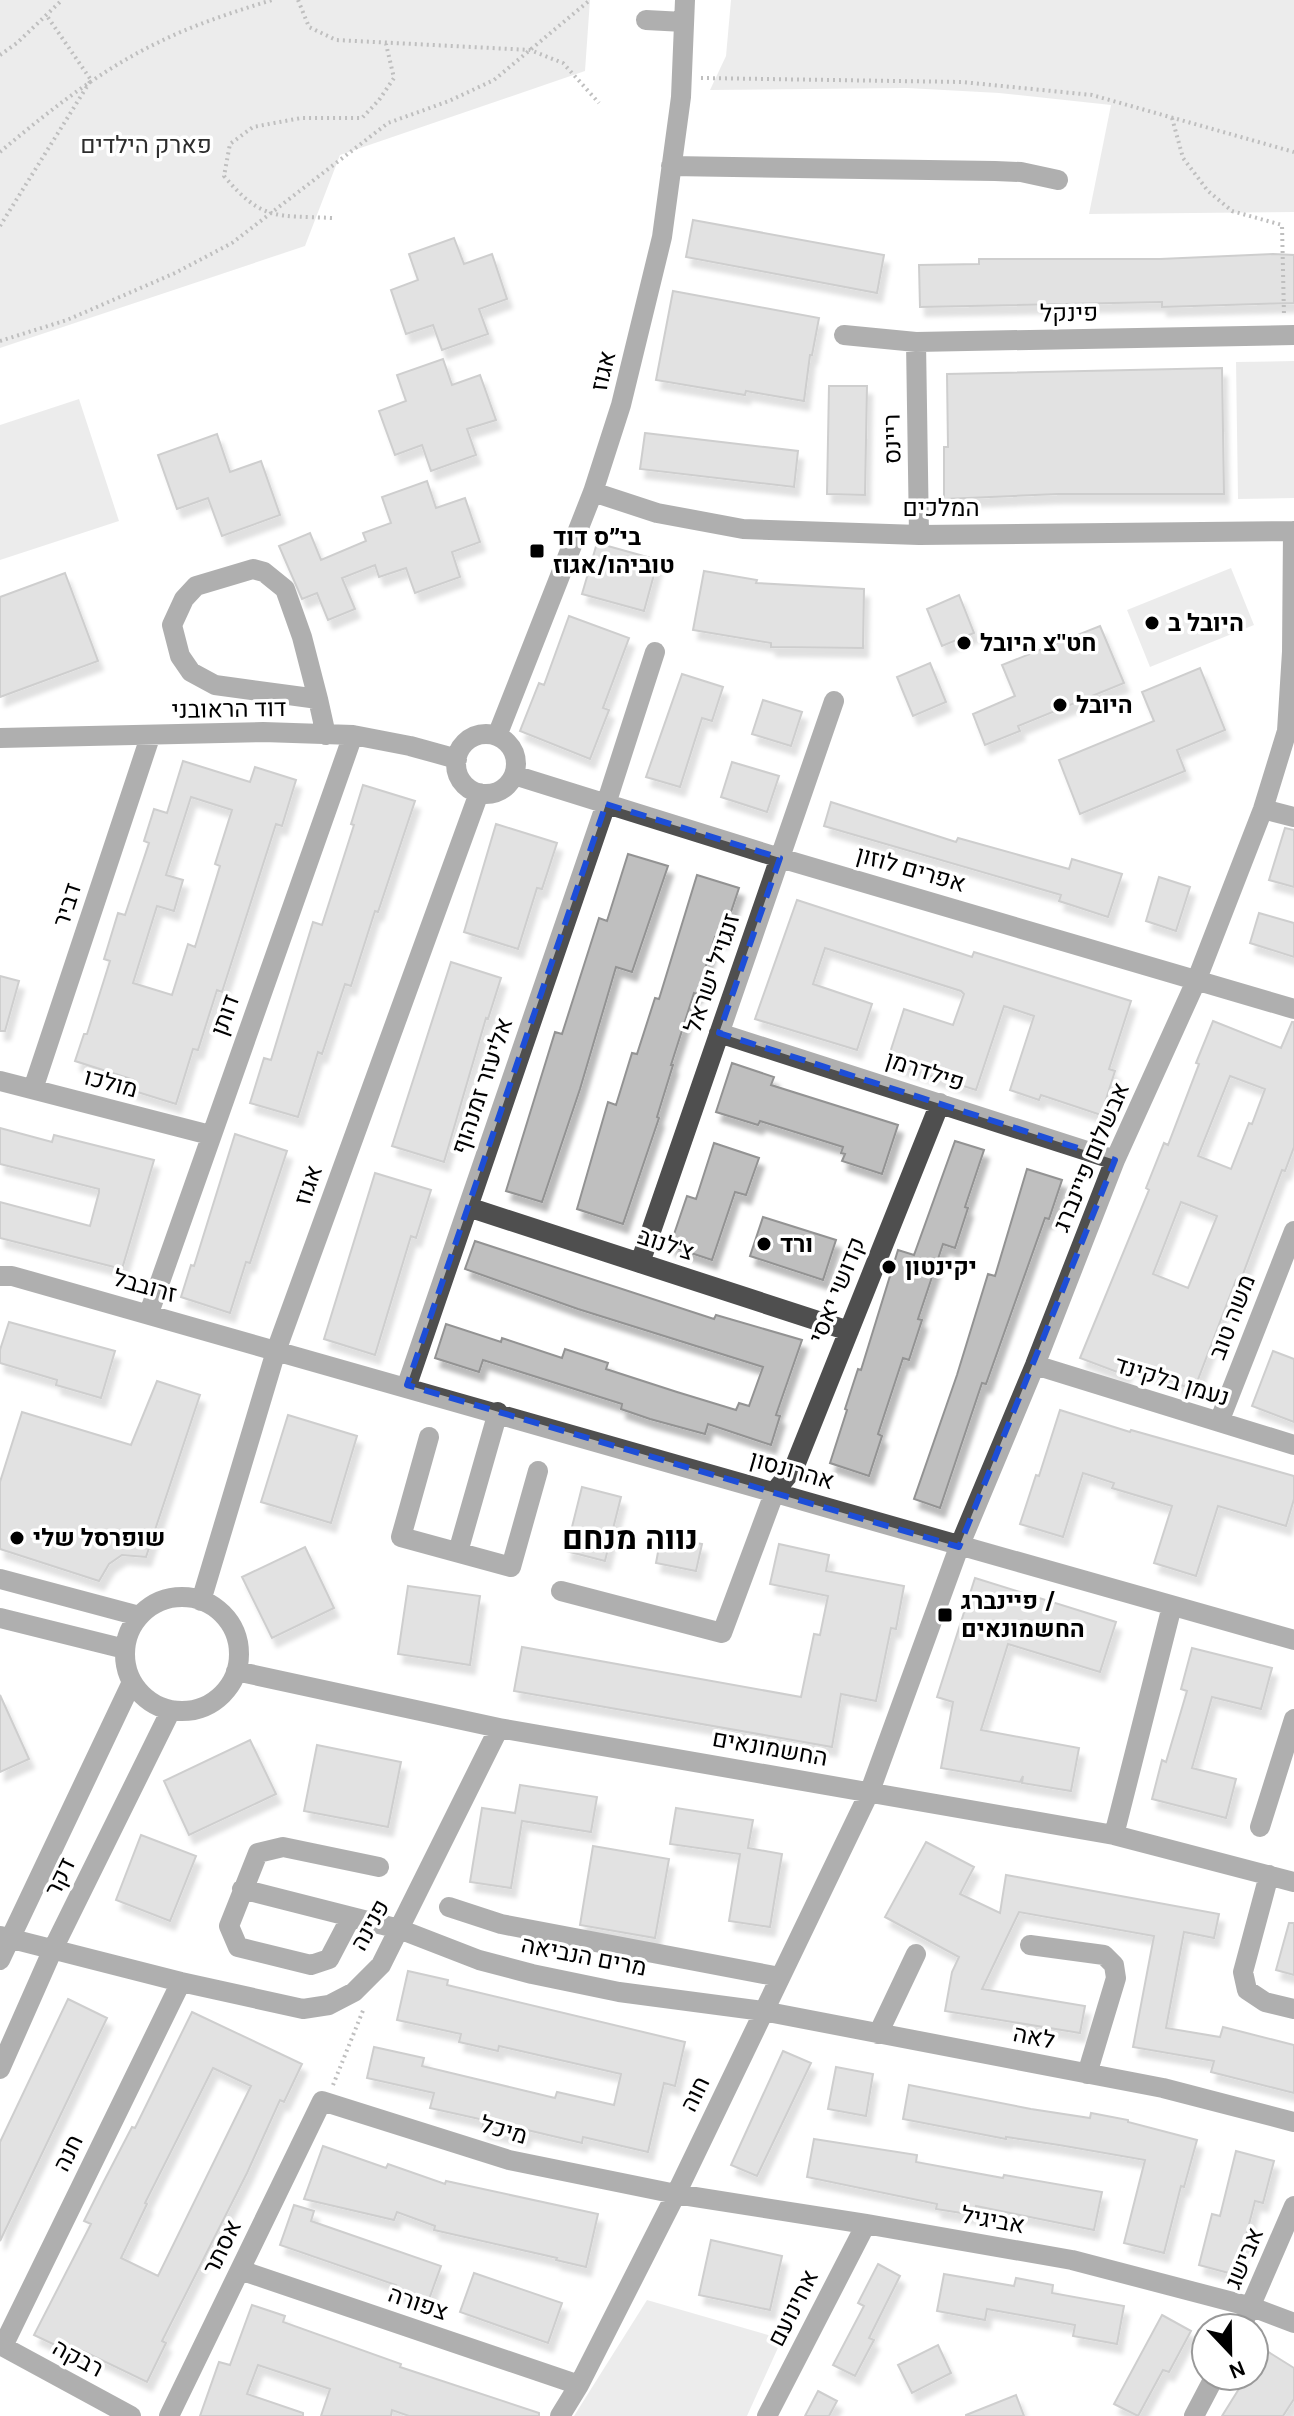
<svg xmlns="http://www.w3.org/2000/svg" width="1294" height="2416" viewBox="0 0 1294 2416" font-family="Karla,Heebo,sans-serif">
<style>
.green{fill:#d6d6d6}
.building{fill:#bfbfbf;stroke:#939393;stroke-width:2;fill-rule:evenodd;filter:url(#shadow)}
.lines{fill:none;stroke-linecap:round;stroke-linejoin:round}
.path{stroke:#717171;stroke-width:4;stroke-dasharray:2 4;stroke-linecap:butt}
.minor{stroke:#4f4f4f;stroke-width:20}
.marked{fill:none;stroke:#1d4ed8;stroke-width:6;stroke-dasharray:16 10;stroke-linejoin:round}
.poi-dot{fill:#000;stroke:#fff;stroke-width:3}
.labels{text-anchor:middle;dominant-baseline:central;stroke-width:7;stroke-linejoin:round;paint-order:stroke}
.park-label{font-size:24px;fill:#2d2d2d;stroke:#fff}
.street-label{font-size:24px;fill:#000;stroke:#fff}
.poi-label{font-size:24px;font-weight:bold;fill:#000;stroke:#fff;text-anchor:start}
.district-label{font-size:32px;font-weight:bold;fill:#000;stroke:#fff}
</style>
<defs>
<filter id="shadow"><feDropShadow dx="5" dy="9" stdDeviation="2" flood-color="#0004"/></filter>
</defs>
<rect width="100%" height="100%" fill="#fff"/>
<!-- green -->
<path class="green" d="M0 0H590L585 71 340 155 305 246 0 348Z
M731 0H1294V212L1089 214 1111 105 999 93 907 88 710 90 726 56Z
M1294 361V498L1238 499 1236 362Z
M79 399 119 521 0 560V425Z
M1231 568 1254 625 1150 667 1127 610Z
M647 2300 782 2339 747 2416H574Z"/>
<!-- building -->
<path class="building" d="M693 220 884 255 877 293 686 257Z
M454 238 464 264 492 254 507 299 479 309 488 334 442 350 433 325 406 334 391 290 418 280 409 254Z
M1273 254 1294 255V303L1162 307V302L920 307 919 265 979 264V259H1160Z
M673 291 819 318 812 355H810L804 401 746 391 745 395 656 380Z
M443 359 452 385 480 375 496 420 467 429 476 455 431 471 422 445 395 455 379 411 406 401 397 375Z
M1222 368 1224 494H1058L944 499V447H948L947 374Z
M829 386H867L865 495 827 494Z
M645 433 798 451 794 487 640 469Z
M217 434 230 472 261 461 280 515 222 536 208 498 177 509 158 455Z
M427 481 436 508 465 498 480 542 452 552 460 577 415 593 406 568 379 577 375 565 342 578 355 609 328 620 317 593 302 599 279 546 310 533 321 560 366 541 363 533 391 523 382 497Z
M597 543 658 560 644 611 582 594Z
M704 571 757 580 756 583 864 589 863 648 771 647V643L693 630Z
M65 573 98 661 0 697V597Z
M959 595 974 633 942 646 927 609Z
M569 616 629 638 603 708 609 710 590 759 520 731 539 683 544 685Z
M1100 626 1124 683 1018 726 1020 731 985 745 973 714 1015 696 1002 665Z
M930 663 946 702 913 716 897 677Z
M1200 668 1225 730 1177 750 1185 771 1080 814 1059 760 1154 721 1142 692Z
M682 674 723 687 712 721 702 718 680 787 646 777Z
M763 700 802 712 791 746 752 734Z
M183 761 250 782 255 767 296 780 282 826 276 824 222 992 217 990 198 1050 193 1049 176 1104 131 1090 134 1080 75 1061 84 1034H87L110 961 104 959 118 913 125 915 149 843 144 841 154 809 167 813ZM191 797 232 810 215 864 220 866 195 947 188 944 172 995 133 983 157 906 174 911 183 880 166 875Z
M732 762 779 776 767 812 721 797Z
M363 785 415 801 378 912 375 911 351 986 345 984 322 1054 318 1052 298 1117 250 1103 264 1058 271 1060 313 922 322 925 354 825 351 824Z
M831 802 956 842 958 838 1069 869 1072 859 1122 874 1108 917 1059 901 1061 895 824 826Z
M496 824 557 843 542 889 537 888 518 949 464 932Z
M1285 828 1294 830V887L1269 880Z
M628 854 668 866 632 972 616 967 580 1089 542 1202 506 1191 555 1032 562 1034 599 918 607 921Z
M697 875 739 888 722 939 715 937 697 994 694 993 671 1065H673L657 1117 659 1118 623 1224 577 1209 608 1102 616 1105 632 1053 637 1054 655 998 659 999Z
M1159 877 1190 887 1176 931 1146 921Z
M797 900 972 957 974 952 1131 1001 1109 1069 1115 1071 1101 1115 1041 1095 1039 1100 1010 1090 1034 1016 1004 1006 976 1090 887 1062 904 1009 953 1025 964 994 961 991 825 948 813 984 872 1004 857 1050 755 1019Z
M1259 913 1294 923V957L1250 943Z
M451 962 501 978 488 1019 486 1018 444 1162 392 1146Z
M0 976 19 981 5 1031H0Z
M1213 1021 1281 1048 1292 1022H1294V1147L1285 1171 1282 1170 1240 1282 1236 1280 1194 1390 1129 1365 1125 1375 1080 1358 1149 1190 1146 1188 1164 1143 1168 1145 1199 1064 1196 1063ZM1230 1076 1265 1089 1252 1124 1249 1123 1231 1169 1198 1156ZM1181 1202 1217 1216 1188 1288 1153 1274Z
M732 1063 774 1077 771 1085 898 1125 882 1174 842 1161 845 1154 841 1153 843 1147 760 1121 758 1125 716 1112Z
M0 1128 52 1142 54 1135 154 1160 122 1269 0 1238V1202L90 1226 99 1192V1189L0 1164Z
M235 1134 287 1151 250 1263 246 1262 230 1313 181 1297 191 1265 194 1266Z
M955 1141 984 1150 965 1207 968 1208 955 1248 943 1244 918 1319 922 1320 909 1360 903 1358 878 1434 882 1436 869 1476 830 1463 847 1410 845 1409 858 1369 861 1370 898 1250 914 1255Z
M714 1143 759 1158 746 1195 735 1192 712 1260 670 1246 687 1196 696 1199Z
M1027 1169 1062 1180 1049 1219 1045 1218 986 1384 982 1383 940 1508 914 1499 957 1375 988 1274 995 1276Z
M375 1173 431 1190 416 1238 411 1236 375 1355 324 1339Z
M763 1217 836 1240 823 1280 750 1256Z
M475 1241 714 1319 716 1315 802 1340 776 1415 780 1416 771 1445 708 1424 705 1434 650 1419 621 1409 622 1404 483 1360 479 1372 435 1358 446 1324 501 1342 502 1338 562 1358 565 1349 608 1363 606 1369 677 1392 736 1410 739 1403 749 1406 763 1367 578 1309 465 1269Z
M9 1322 115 1351 101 1398 56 1385 57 1380 0 1363V1350Z
M1273 1351 1294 1359V1422L1252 1406Z
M157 1381 200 1395 146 1557 122 1555 109 1564 99 1581 0 1549V1482L22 1412 131 1445Z
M1060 1410 1130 1432 1131 1430 1294 1476V1499L1286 1526 1218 1506 1196 1576 1154 1563 1172 1506 1112 1488 1114 1483 1083 1473 1063 1537 1020 1524 1036 1475 1039 1476Z
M288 1415 357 1436 331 1523 261 1502Z
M582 1487 621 1497 605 1561 566 1551Z
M661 1536 702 1544 696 1571 656 1563Z
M779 1544 829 1555 826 1571 904 1586 896 1629 891 1628 876 1701 841 1694 832 1747 514 1691 522 1647 801 1697 814 1634 820 1635 828 1596 770 1584Z
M305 1547 334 1608 272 1638 242 1577Z
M975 1578 1116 1622 1100 1672 1008 1644 981 1730 1079 1748 1071 1791 1022 1783 1023 1776 1020 1782 941 1768 953 1702 937 1697Z
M408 1586 480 1596 470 1665 398 1654Z
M1192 1648 1272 1668 1261 1709 1212 1697 1192 1768 1236 1779 1226 1818 1152 1799 1162 1760 1166 1762 1187 1691 1181 1689Z
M0 1695 29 1759 0 1772Z
M250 1740 276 1794 189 1835 164 1781Z
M317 1745 401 1762 388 1827 304 1811Z
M520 1785 597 1797 591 1832 522 1821 511 1888 470 1882 482 1808 515 1813Z
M676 1808 753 1820 748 1848 782 1854 770 1927 729 1921 740 1854 670 1844Z
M141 1835 196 1856 170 1921 116 1900Z
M926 1842 974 1867 960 1894 1000 1913 1006 1875 1219 1914 1214 1938 1184 1932 1166 2028 1220 2037 1223 2027 1294 2045V2093L1211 2072 1214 2061 1133 2047 1154 1936 1019 1912 982 1989 1085 2006 1080 2033 945 2011 952 1972 959 1957 885 1917Z
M593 1846 669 1859 655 1938 580 1925Z
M1289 1923H1294V1975L1276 1970Z
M408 1971 448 1980 447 1985 685 2042 675 2086 664 2083 648 2152 583 2137 582 2143 527 2130 524 2138 482 2129 484 2120 430 2108 434 2093 367 2078 374 2047 424 2058 422 2066 472 2078 555 2098 557 2092 614 2105 621 2074 499 2046 498 2051 459 2042 461 2034 397 2020Z
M68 1999 107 2018 0 2241V2142Z
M192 2012 302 2064 284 2102 280 2100 247 2173 162 2341 166 2343 147 2382 81 2350 78 2356 34 2335 91 2224 84 2221 103 2183 132 2127 135 2128ZM213 2068 251 2086 158 2276 121 2258 147 2204 145 2203Z
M783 2051 811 2063 757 2176 731 2165Z
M836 2067 873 2074 866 2116 828 2109Z
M909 2085 1031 2109 1090 2118 1091 2113 1128 2120V2122L1197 2140 1184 2187 1181 2186 1164 2253 1124 2243 1145 2160 1059 2145 1006 2137V2139L903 2119Z
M814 2139 917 2155 916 2162 1003 2178 1004 2175 1102 2192 1094 2230 976 2206 974 2215 936 2209 937 2204 807 2177Z
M323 2146 386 2168 388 2164 445 2184 446 2181 598 2214 586 2267 556 2260 557 2258 434 2230 435 2226 397 2212 394 2220 304 2199Z
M1236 2151 1274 2161 1263 2203 1255 2201 1236 2275 1199 2265 1212 2214 1220 2216Z
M294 2205 314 2211 311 2221 441 2266 428 2302 394 2290 396 2285 280 2245Z
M711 2240 782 2256 770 2310 699 2295Z
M878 2264 900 2276 869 2338 874 2340 855 2376 833 2365 864 2306 858 2303Z
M474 2273 562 2303 548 2343 460 2312Z
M944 2274 1014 2286 1016 2278 1053 2285 1052 2293 1124 2306 1117 2344 1073 2336 1075 2325 987 2309 985 2320 937 2311Z
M252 2305 285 2316 283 2322 401 2364 400 2367 539 2413V2416H409L392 2410 391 2416H321L330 2389 258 2365 247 2394 303 2413V2416H200L219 2362 230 2365Z
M1162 2315 1191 2331 1169 2372 1163 2370 1138 2416 1114 2404Z
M938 2345 951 2373 912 2393 898 2365Z
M1262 2348 1294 2368V2399L1283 2416H1222L1247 2376H1254V2361Z
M818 2391 837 2401 829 2416H805Z
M1016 2395 1024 2416H966V2415Z"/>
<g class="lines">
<!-- path -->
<path class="path" d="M298 0 309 27 336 40 530 50 563 63 599 103
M0 55 17 43 62 0
M701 78 962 82 1092 95 1294 152
M1172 118 1183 158 1208 191 1232 211 1282 225 1284 316
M0 152C49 111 99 71 157 43 193 25 233 12 272 0
M332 218C276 215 263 222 224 176L230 144 253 127 301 118H362L379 100 394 78 386 44
M0 226 91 80 47 16
M0 341 67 320 175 273 232 243 388 123 449 101 494 80 590 0
M333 2085 364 2008"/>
<!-- minor -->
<path class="minor" d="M646 20 684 22
M671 166 995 171 1021 172 1058 180
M844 335 916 342 1294 335
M916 342 919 535
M593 492 657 513 743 529 919 535 1294 531
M318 699 215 685 191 672 180 656 172 625 184 599 196 586 253 569 264 572 285 589 302 637 318 699 326 735
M456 764a30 30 0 1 1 60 0a30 30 0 1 1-60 0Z
M497 736 593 492 621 405 662 237 681 97 685 0
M0 738 263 732 353 735 410 746 457 759
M514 775 780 858 1294 1009
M1263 809 1294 817
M719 1033 1115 1160
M0 1081 210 1135
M33 1089 150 737
M468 1207 849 1331
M640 1263 834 701
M0 1276H12C441 1394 866 1521 1294 1640
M149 1313 353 735
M1035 1365 1294 1445
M407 1385 606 804 655 652
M1219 1422 1294 1231
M429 1437 401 1537 511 1567 538 1471
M458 1552 498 1412
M0 1579 139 1616
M561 1591 722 1633 775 1491 794 1468 940 1103
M125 1654a57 57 0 1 1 114 0a57 57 0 1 1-114 0Z
M201 1601 276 1351 479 793
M0 1618 125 1649
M236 1671 499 1728 1114 1835 1294 1882
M1260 1827 1294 1719
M1114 1835 1172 1606
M1269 1875 1243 1972 1247 1990 1265 2002 1294 2009
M242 1889 399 1929 479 1960 532 1974 619 1992 763 2011 1163 2088 1294 2122
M449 1907 501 1924 780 1977
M351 1917 329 1959 311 1965 238 1947 229 1926 258 1853 283 1847 379 1867
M0 1936 181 1982 303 2009 329 2005 354 1992 381 1965 499 1728
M1030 1945 1104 1955 1114 1965 1116 1978 1087 2074
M0 1960 132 1682
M878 2034 916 1954
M0 2069 53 1949 171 1710
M240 2270 579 2385
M1241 2328 1294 2206
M0 2345 131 2416
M3 2346 181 1982
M169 2416 322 2101 509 2160 676 2194 866 2224 1072 2260 1252 2307 1294 2323
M560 2416 579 2385 676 2194 870 1791 959 1547 1035 1365 1115 1160 1197 979 1263 809 1287 731 1292 652 1293 531
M767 2416 866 2224
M1194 2416 1215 2376"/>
</g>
<!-- marked area -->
<path d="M0 0H1294V2416H0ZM606 804 780 858 719 1033 1115 1160 959 1547 407 1385Z" fill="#fff" fill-opacity=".55" fill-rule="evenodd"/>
<path class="marked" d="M606 804 780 858 719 1033 1115 1160 959 1547 407 1385Z"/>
<!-- markers -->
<g class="poi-dot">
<rect x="529" y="543" width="16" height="16" rx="4"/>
<circle cx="1152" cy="623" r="8"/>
<circle cx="964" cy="643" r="8"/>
<circle cx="1060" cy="705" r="8"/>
<circle cx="764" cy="1244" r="8"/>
<circle cx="889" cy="1267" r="8"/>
<circle cx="17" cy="1538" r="8"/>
<rect x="937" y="1607" width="16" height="16" rx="4"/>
</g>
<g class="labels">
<!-- park labels -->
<g class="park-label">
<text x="146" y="145">פארק הילדים</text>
</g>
<!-- street labels -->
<g class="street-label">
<text transform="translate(1069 313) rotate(-1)">פינקל</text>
<text transform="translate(603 371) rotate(-76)">אגוז</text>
<text transform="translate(892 439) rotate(-91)">ריינס</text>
<text x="941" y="508">המלכים</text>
<text transform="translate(229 709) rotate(-1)">דוד הראובני</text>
<text transform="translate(911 869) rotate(16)">אפרים לוזון</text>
<text transform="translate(67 905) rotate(-72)">דביר</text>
<text transform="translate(712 973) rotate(-71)">זנגויל ישראל</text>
<text transform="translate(225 1015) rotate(-70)">דותן</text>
<text transform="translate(925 1071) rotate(18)">פילדרמן</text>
<text transform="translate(111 1083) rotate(15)">מולכו</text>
<text transform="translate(482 1086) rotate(-71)">אליעזר זמנהוף</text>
<text transform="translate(1091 1157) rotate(-67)">אבשלום פיינברג</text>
<text transform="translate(308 1185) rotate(-70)">אגוז</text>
<text transform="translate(666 1244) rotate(18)">צ'לנוב</text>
<text transform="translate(145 1286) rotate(16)">זרובבל</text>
<text transform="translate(837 1290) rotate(-68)">קדושי יאסי</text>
<text transform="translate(1232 1317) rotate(-69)">משה טוב</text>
<text transform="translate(1172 1381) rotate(17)">נעמן בלקינד</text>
<text transform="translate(792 1470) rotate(16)">אהרונסון</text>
<text transform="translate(770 1748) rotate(10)">החשמונאים</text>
<text transform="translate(60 1877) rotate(-64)">דקר</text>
<text transform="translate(370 1925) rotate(-61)">פנינה</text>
<text transform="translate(584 1956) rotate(11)">מרים הנביאה</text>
<text transform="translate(1034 2037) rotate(11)">לאה</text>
<text transform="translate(695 2094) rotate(-64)">חוה</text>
<text transform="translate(504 2130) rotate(16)">מיכל</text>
<text transform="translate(68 2153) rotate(-64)">חנה</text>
<text transform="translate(993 2220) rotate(10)">אביגיל</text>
<text transform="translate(222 2247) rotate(-64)">אסתר</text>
<text transform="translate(1244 2258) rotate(-67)">אבישג</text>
<text transform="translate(418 2303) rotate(19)">צפורה</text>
<text transform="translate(793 2308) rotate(-63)">אחינועם</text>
<text transform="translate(78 2358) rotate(28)">רבקה</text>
</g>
<!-- poi labels -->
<g class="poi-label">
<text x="553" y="537">בי״ס דוד<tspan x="553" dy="28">טוביהו/אגוז</tspan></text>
<text x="1168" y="623">היובל ב</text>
<text x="980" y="643">חט"צ היובל</text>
<text x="1076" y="705">היובל</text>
<text x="780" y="1244">ורד</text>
<text x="905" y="1267">יקינטון</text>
<text x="33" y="1538">שופרסל שלי</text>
<text x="961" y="1601">פיינברג /<tspan x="961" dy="28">החשמונאים</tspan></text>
</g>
<!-- district labels -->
<g class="district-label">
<text x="630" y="1538">נווה מנחם</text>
</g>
</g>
<!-- north arrow -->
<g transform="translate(1230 2352) rotate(158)"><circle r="38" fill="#ffffff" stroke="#999999" stroke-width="2"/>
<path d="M0-6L14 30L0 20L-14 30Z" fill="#000000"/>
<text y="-12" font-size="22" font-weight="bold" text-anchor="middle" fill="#000000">N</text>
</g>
</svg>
